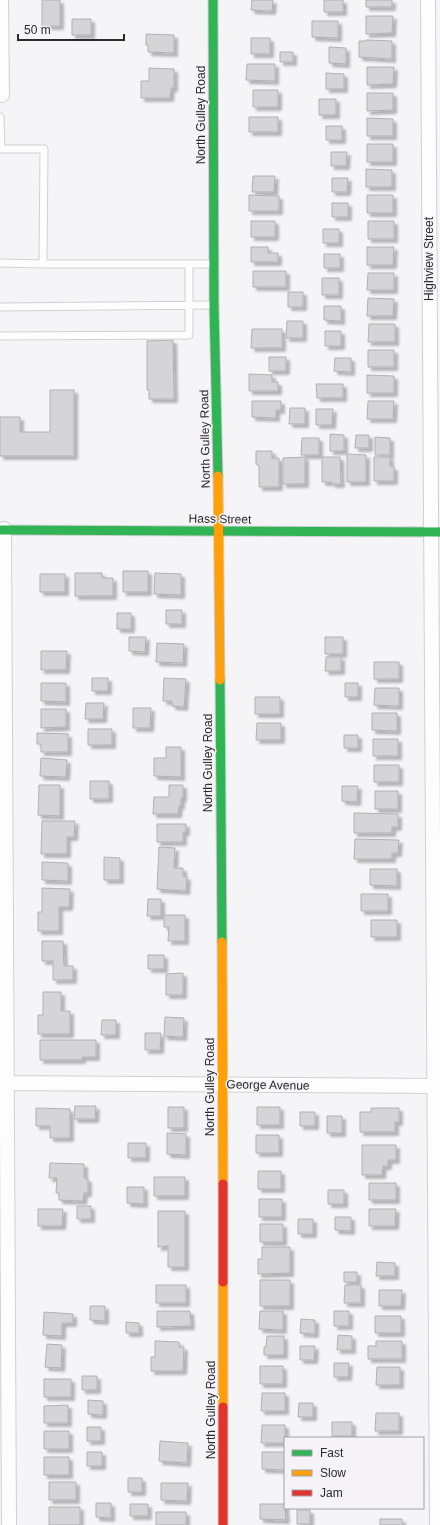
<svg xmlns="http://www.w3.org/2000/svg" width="440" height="1525" viewBox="0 0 440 1525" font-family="Arial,sans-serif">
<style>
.building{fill:#d5d4d6;stroke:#b1b0b2;filter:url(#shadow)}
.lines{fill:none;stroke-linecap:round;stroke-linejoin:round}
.lane-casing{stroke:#d0d0d2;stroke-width:9}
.street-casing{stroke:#d0d0d2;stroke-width:16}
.fast-casing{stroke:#d0d0d2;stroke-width:11}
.slow-casing{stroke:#d0d0d2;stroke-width:11}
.jam-casing{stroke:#d0d0d2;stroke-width:11}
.lane{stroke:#fefdfe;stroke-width:7}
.street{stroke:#fefdfe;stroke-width:14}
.fast{stroke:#30b455;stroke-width:9}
.slow{stroke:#ff9f0a;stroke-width:9}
.jam{stroke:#e5322d;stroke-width:9}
.labels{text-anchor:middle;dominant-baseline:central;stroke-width:3;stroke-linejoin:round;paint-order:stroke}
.street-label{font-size:12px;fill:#2a292b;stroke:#f5f3f8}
</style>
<defs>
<filter id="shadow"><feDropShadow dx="3.5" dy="3.5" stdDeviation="1" flood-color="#0004"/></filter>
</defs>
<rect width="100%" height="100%" fill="#f5f4f7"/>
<!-- building -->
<path class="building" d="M42 0H60V26H42Z
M252 0H273L272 11 251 10Z
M324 0H343V12H324Z
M366 0H392V7H366Z
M366 16H393L392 33 366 34Z
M72 19H91V35H72Z
M312 21H338V38L312 37Z
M146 34 174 35V53L148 52V45H146Z
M251 38H270V54H251Z
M366 40 392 41V59L359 57V41H366Z
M329 47 346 48V64L329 63Z
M280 52H293V62H280Z
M247 64H275V81L246 80Z
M367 67H394L393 84 367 85Z
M149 68 174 69V88H171L170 98H141V81H149Z
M326 73 344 74V89H326Z
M253 90H278V107H253Z
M367 93H393V110L367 111Z
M319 99H336V115H319Z
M249 117H278V132H249Z
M367 118 393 119V136H367Z
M326 126H342V140H326Z
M367 144H393V162H367Z
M331 152H347L346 166H331Z
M366 169 392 170V187H366Z
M253 176H275L274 192H252Z
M332 178H348L347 192H332Z
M249 195 279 196V211H249Z
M367 195H393V213H367Z
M332 203H348V217H332Z
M251 221H275V237H251Z
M368 221H394V239H368Z
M323 229H339V243H323Z
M251 247H268V253H278V262H251Z
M367 247H394L393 265H367Z
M324 254H340V268H324Z
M253 271H286V287H253Z
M368 273H394V290H367Z
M322 278H339V295H322Z
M288 292H303V307H288Z
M368 298 394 299 393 316H367Z
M324 306H341V321L324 320Z
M287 321H303V338H286Z
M369 324H395V342H368Z
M252 329H282V348H251Z
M325 331H341V346H325Z
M173 340 174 399H149V390H147V341Z
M368 350H394V367H368Z
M269 357H286V371H269Z
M335 358H351V372L334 371Z
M249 374 272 375V382H278V391H249Z
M367 375 394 376V393H367Z
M316 384H343V398H317Z
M50 390H74V456H0V417H20V432H50Z
M252 401H281V410H276V418L252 417Z
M368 401H394L393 419H367Z
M290 408H305V424H289Z
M316 409H333L332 425H316Z
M330 434 344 435V451H330Z
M356 435H369V448H355Z
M375 437 390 438V455H375Z
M302 438H319V455H301Z
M256 451H272V458H279V487H259V466L256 464Z
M347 454 366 455V482H347Z
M305 457V484H283V458Z
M322 457H340L341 484H332V482H322Z
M374 457H390V466L394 467V481H374Z
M123 571H148V592H123Z
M75 573H102V578H113V596H75Z
M155 573 181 574V595L154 594Z
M40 574H65V592H40Z
M166 610H182V624H166Z
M117 613H131V629H117Z
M129 637H146L145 652 129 651Z
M325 637H343V654H325Z
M157 643 184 644 183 663 156 662Z
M41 651H67L66 670H41Z
M326 657H341V671H325Z
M374 662H399V679H374Z
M92 678H108V691H92Z
M164 678 186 679 184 707 172 706V701H163Z
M41 683H66V702L41 701Z
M345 683H358V697H345Z
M375 688H399V706L374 705Z
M255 697H280V714H255Z
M86 703H104L103 719H85Z
M133 708H151L150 728H133Z
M41 709H66V727L41 728Z
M372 713H397V731L372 730Z
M257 723H281V740H256Z
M88 729H112V745H88Z
M37 733 68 734V752H41V744H37Z
M344 735H358V748H344Z
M373 739H398V756H373Z
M166 747H181V777L154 776V758H166Z
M41 758 67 760 66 777 40 776Z
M374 765H399V782H374Z
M90 781H109V799H90Z
M39 785H60V816L38 815Z
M169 785H183V798H181V805L179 806 178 814H153L154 797H169Z
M342 786H358L357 802 342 801Z
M375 791H398V809H375Z
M354 813 398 814V827H392V833H354Z
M42 821H75L74 837H67V854H41Z
M157 824H186V832H183V842H157Z
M355 839 399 840 398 853H392V859H354Z
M159 847 175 848 174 868H183V876L187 877 186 891 157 889Z
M104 857 120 858V880H104Z
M42 862 68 863V881L42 880Z
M370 869H397V886L370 885Z
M42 888 70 889 69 907H59V931H38V912H42Z
M361 894H388V911H361Z
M148 899H161V916H147Z
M164 915H185V941H168L169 927H164Z
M371 920H397V937H371Z
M42 941H63L64 966H73V980H53V961H42Z
M148 955H164V969H148Z
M183 973V995H166V974Z
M43 992H61V1011H70V1034H38V1015H43Z
M165 1017 184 1018 183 1037 164 1036Z
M102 1020H116V1035H101Z
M145 1033H161L160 1050H145Z
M40 1040H96V1057H82V1060H40Z
M75 1106H96L95 1119H74Z
M168 1107H184V1128H168Z
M257 1107H280V1125H257Z
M36 1108 70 1109V1138H50V1126H36Z
M371 1108H399V1122H395V1132H360V1112H371Z
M300 1112H315V1126H300Z
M327 1116H342V1133H327Z
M167 1133 186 1134V1155L167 1154Z
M256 1135H279V1153H256Z
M128 1143H146V1158H128Z
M362 1145H396V1160H388V1166H383L382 1175H362Z
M50 1163 84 1164V1178L88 1179V1193H84L83 1201 59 1200V1193H56L57 1178H49Z
M258 1171H281V1189H258Z
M154 1177H185V1196H154Z
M369 1183H396V1200H369Z
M127 1187H144V1204L127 1203Z
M328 1190H344V1204H328Z
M259 1199H282V1217H259Z
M77 1206H91V1219H77Z
M38 1209H63L62 1226H38Z
M369 1209H396L395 1226H369Z
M158 1211H185V1267H168V1246L158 1247Z
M335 1217H351V1231L335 1230Z
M298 1219H313V1234H298Z
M260 1224H283V1242H260Z
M262 1247H290V1273L258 1274V1259H262Z
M377 1262 395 1263V1276H376Z
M344 1272H357V1282H344Z
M260 1280H290V1306H260Z
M156 1285H186V1303H156Z
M345 1285H361V1303H344Z
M379 1290H402L401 1306H379Z
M90 1306H105V1321L90 1320Z
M157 1311H190L191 1326 157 1327Z
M260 1311H283V1330L259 1329Z
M334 1311H349V1326H334Z
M44 1312 73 1314V1323H62V1336L43 1335Z
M375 1316H401V1333H375Z
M301 1319 315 1320V1334L300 1333Z
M126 1322 139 1323V1333H126Z
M338 1335 352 1336V1350H337Z
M267 1336H284V1355H264V1347H266Z
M155 1341 179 1342V1347H184L183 1371H151V1357H155Z
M376 1341H402V1359H368V1346H376Z
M47 1344 62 1345 61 1368 45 1367Z
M300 1346H315L314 1360H300Z
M334 1363H349L348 1377H334Z
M260 1366H283V1384H260Z
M377 1367H400V1385H376Z
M82 1376H97V1390H82Z
M44 1379H71V1397H44Z
M262 1393H285V1411H261Z
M88 1400 103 1401V1415L88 1414Z
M299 1403H313V1417H298Z
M68 1405V1423H44V1406Z
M376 1413H399V1431H375Z
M332 1422H352V1436H332Z
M262 1425H285V1443H261Z
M87 1427H101V1441H87Z
M44 1431H69V1449H44Z
M160 1441 188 1443 187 1463 159 1461Z
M87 1452H102V1466H87Z
M262 1452H285V1470L262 1469Z
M44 1457H69V1475H44Z
M128 1478H142V1492H128Z
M49 1482H76V1500H49Z
M161 1483H188L187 1501 161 1500Z
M96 1503H111V1518L96 1517Z
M130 1504H148V1516H130Z
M260 1504H285L286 1520 260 1519Z
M49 1507H80V1525H49Z
M297 1510H310V1524H297Z
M156 1512H186V1525H156Z
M380 1519H402V1525H380Z"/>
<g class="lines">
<defs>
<path id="lane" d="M0 117 1 149H0
M0 263 43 264
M189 264H214
M0 307 214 305
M0 336 189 335V264H43L44 149H1"/>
<path id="street" d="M1 0 2 95
M428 0 437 1525
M4 529 9 1525
M0 1083 440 1086"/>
<path id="fast" d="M213 0 214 305 218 476
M0 530 440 532
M220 680 222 942"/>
<path id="slow" d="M218 476 220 680
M222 942 223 1184
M223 1282V1407"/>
<path id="jam" d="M223 1184V1282
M223 1407V1525"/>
</defs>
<!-- lane casing -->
<use href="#lane" class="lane-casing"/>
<!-- street casing -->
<use href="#street" class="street-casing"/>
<!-- fast casing -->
<use href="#fast" class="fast-casing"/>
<!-- slow casing -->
<use href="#slow" class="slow-casing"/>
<!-- jam casing -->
<use href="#jam" class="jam-casing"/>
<!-- lane -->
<use href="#lane" class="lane"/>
<!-- street -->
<use href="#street" class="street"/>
<!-- fast -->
<use href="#fast" class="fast"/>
<!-- slow -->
<use href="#slow" class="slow"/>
<!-- jam -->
<use href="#jam" class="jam"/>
</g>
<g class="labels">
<!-- street labels -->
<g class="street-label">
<text transform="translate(201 115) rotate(-90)">North Gulley Road</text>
<text transform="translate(429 259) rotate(-90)">Highview Street</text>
<text transform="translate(205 439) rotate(-91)">North Gulley Road</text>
<text transform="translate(220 519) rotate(1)">Hass Street</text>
<text transform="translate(208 763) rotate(-90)">North Gulley Road</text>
<text transform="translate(268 1085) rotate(1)">George Avenue</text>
<text transform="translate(210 1087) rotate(-90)">North Gulley Road</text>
<text transform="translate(211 1410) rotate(-90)">North Gulley Road</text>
</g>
</g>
<!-- legend -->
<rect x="284" y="1437" width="140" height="72" fill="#f5f3f8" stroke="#a4a2a6"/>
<rect x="292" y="1450" width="20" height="6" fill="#30b455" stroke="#a4a2a6"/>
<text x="320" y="1457" font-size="12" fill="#2a292b">Fast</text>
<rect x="292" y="1470" width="20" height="6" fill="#ff9f0a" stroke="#a4a2a6"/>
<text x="320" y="1477" font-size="12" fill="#2a292b">Slow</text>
<rect x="292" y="1490" width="20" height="6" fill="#e5322d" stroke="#a4a2a6"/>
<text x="320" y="1497" font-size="12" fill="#2a292b">Jam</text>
<!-- scale -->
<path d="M18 34v6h106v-6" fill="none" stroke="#2a292b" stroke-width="2"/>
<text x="24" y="34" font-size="12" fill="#2a292b" stroke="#f5f3f8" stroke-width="3" paint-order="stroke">50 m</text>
</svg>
